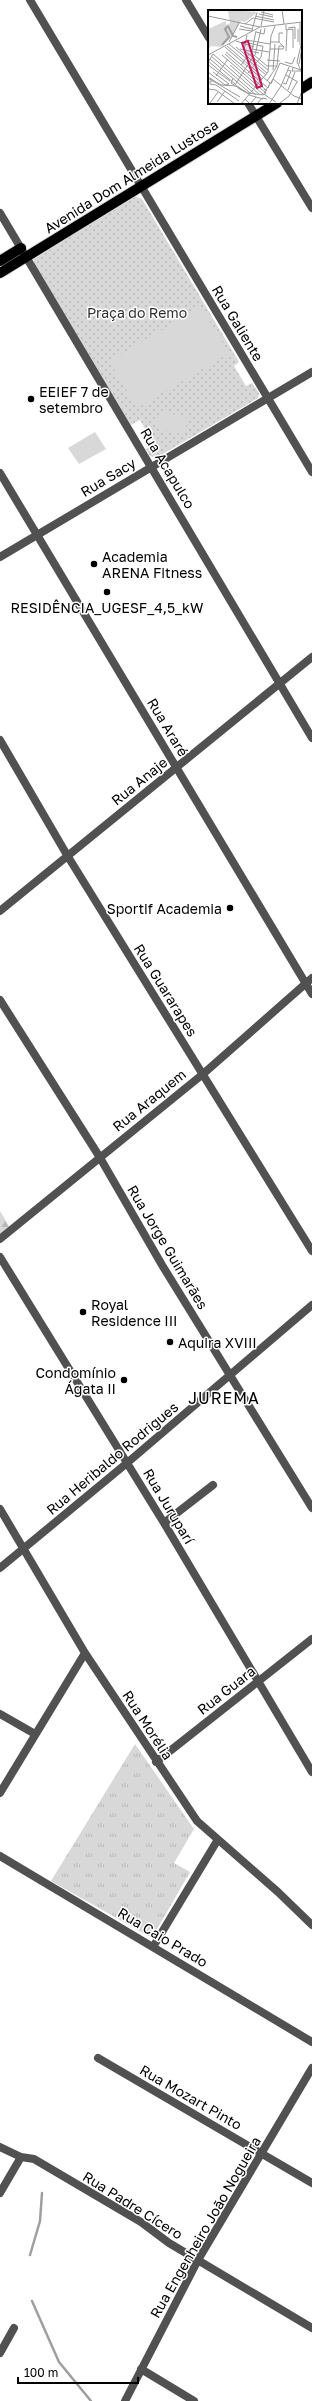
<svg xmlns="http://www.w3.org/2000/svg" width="312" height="2401" viewBox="0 0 312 2401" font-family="'Golos Text',sans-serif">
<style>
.grass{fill:url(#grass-tufts)}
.forest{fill:url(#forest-firs)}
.park{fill:url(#park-dots)}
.garden{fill:#d8d8d8}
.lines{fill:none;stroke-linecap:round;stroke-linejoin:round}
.stream{stroke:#9f9f9f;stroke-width:2.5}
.primary-casing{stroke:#dbdbdb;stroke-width:12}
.minor{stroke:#515151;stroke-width:8}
.primary{stroke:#000;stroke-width:10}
.poi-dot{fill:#000;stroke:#fff;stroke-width:1.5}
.labels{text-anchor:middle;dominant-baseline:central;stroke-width:3;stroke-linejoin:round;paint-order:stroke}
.street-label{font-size:14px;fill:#000;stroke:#fff}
.park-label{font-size:14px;fill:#2f2f2f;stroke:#fff}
.poi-label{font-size:14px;fill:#000;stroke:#fff;text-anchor:start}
.quarter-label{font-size:16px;letter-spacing:1px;fill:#000;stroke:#fff}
.inset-river{fill:none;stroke:#9f9f9f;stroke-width:2}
.inset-road{fill:none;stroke:#999;stroke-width:1}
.view{fill:#c2185b;fill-opacity:0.15;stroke:#c2185b;stroke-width:2}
.inset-edge{fill:none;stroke:#000;stroke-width:2}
</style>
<defs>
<pattern id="grass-tufts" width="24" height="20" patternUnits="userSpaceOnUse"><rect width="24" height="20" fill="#d8d8d8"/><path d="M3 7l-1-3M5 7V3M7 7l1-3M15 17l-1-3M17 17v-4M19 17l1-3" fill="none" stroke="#b8b8b8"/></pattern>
<pattern id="forest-firs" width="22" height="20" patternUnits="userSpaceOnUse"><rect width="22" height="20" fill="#d8d8d8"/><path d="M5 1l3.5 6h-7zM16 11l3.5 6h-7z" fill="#b8b8b8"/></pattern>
<pattern id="park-dots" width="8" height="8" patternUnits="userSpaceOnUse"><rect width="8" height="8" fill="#d8d8d8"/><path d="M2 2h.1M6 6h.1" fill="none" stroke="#b8b8b8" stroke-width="1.8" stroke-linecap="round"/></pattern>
</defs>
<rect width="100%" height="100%" fill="#fff"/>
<!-- grass -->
<path class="grass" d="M135 1744 194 1829 174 1863 190 1872 152 1938 51 1881Z"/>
<!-- forest -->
<path class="forest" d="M0 1211 9 1226 0 1234Z"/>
<!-- park -->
<path class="park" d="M134 196 142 199 239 362 234 366 246 386 252 383 259 393 258 398 156 458 150 456 146 449 154 444 140 420 131 425 34 263V257Z"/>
<!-- garden -->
<path class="garden" d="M201 307 229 353 137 408 109 361Z
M160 411 188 418 184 435 156 428Z
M95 432 106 449 79 464 68 448Z"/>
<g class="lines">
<!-- stream -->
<path class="stream" d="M30 2255 40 2221 42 2193
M32 2301 59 2362 91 2401"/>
<defs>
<path id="primary" d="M301 89 312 82
M0 261 21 248
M0 273 277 103"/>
</defs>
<!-- primary casing -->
<use href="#primary" class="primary-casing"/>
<!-- minor -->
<path class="minor" d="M30 0 312 472
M186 0 209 38
M248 103 312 208
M0 213 312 738
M0 473 312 994
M0 557 312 372
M0 740 67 855 312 1251
M0 911 312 657
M0 1000 99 1156 162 1265 312 1508
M0 1239 203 1074 312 978
M0 1257 164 1523 312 1772
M0 1509 85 1653 197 1821 278 1892 312 1925
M164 1523 213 1485
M0 1568 127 1463 312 1305
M0 1714 35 1734
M156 1762 312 1639
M0 1793 85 1653
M0 1856 312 2042
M153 1947 217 1841
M98 2058 312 2183
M0 2147 21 2157 34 2159 141 2222 169 2243 312 2328
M0 2193 21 2157
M0 2353 14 2328
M141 2369 194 2401
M125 2401 198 2260 312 2068"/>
<!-- primary -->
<use href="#primary" class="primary"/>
</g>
<!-- markers -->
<g class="poi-dot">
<circle cx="31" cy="399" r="4"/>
<circle cx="94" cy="564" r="4"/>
<circle cx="107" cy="592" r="4"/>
<circle cx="230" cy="908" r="4"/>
<circle cx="83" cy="1312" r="4"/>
<circle cx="170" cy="1342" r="4"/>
<circle cx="124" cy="1380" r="4"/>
</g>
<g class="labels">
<!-- street labels -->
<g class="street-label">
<text transform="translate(131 176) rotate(-32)">Avenida Dom Almeida Lustosa</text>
<text transform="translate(238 323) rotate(59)">Rua Galiente</text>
<text transform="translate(168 468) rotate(59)">Rua Acapulco</text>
<text transform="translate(108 477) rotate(-31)">Rua Sacy</text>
<text transform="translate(168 727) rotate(59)">Rua Araré</text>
<text transform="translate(139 781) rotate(-39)">Rua Anaje</text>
<text transform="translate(166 990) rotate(58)">Rua Guararapes</text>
<text transform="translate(149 1100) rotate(-39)">Rua Araquem</text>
<text transform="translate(168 1247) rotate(59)">Rua Jorge Guimarães</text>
<text transform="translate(112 1458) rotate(-40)">Rua Heribaldo Rodrigues</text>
<text transform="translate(169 1506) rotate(59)">Rua Juruparí</text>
<text transform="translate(226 1690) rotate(-38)">Rua Guara</text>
<text transform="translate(148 1725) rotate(57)">Rua Morélia</text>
<text transform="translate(163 1937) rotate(31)">Rua Caio Prado</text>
<text transform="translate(191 2097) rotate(30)">Rua Mozart Pinto</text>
<text transform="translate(133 2205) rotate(32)">Rua Padre Cícero</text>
<text transform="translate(205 2227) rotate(-60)">Rua Engenheiro João Nogueira</text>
</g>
<!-- park labels -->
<g class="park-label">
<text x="137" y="312">Praça do Remo</text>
</g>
<!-- poi labels -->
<g class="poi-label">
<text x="39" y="391">EEIEF 7 de<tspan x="39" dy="16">setembro</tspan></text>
<text x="102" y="556">Academia<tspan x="102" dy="16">ARENA Fitness</tspan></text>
<text x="107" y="607" text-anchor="middle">RESIDÊNCIA_UGESF_4,5_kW</text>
<text x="222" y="908" text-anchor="end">Sportif Academia</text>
<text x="91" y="1304">Royal<tspan x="91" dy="16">Residence III</tspan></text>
<text x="178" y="1342">Aquira XVIII</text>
<text x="116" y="1372" text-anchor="end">Condomínio<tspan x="116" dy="16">Ágata II</tspan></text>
</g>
<!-- quarter labels -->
<g class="quarter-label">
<text x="224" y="1398">JUREMA</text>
</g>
</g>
<!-- overview -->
<g transform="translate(208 10)">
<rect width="94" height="94" fill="#fff"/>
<path d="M20 0 50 2 37 12 33 11 23 28 13 37 3 36 0 40V19L18 11V15L22 13Z" fill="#d8d8d8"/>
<path class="inset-river" d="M20 16 25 26 29 27M14 35 21 27 17 19 20 16"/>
<path class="inset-road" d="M74 0 76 14M53 2 65 5M51 4 65 7M0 6 52 17M47 6 66 10M92 13V35M37 14 45 8 66 12M78 15V20L85 19V38M32 16 44 19M45 16 49 3M53 16 56 0 61 1M80 18 87 17V29M31 19 44 21 45 16M48 22 56 24 57 18M38 30 62 34M28 31 46 37M21 32 31 13M71 32V23H75M90 32V19M41 33 53 36M21 34 58 65M93 35 89 52 94 63M17 37 54 69M28 37 59 63M32 39 51 43M44 39 61 42M62 39H75L76 37 71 32H62M36 40 60 60M36 40 39 25M78 41 79 20M18 42 60 78 62 73 19 36M17 44 59 81 56 79M0 45 52 17 94 12M14 45 58 83 56 85 22 55M43 45 48 21M47 45 53 19M3 46 48 85M2 49 42 83M59 50 72 51M0 51 27 74M0 52 5 44 51 84M77 52 84 54 87 47M72 53 93 60M91 54 94 38M0 55 22 71M33 55 41 44M85 58 84 61H93M65 60 67 34M0 62 17 75 21 74 5 62M40 63 53 47 55 36H53M78 65 90 72M8 66 20 49M0 67 13 75 29 76 41 84M0 68 32 87M25 68 23 73 37 82M65 69 86 86 94 89M5 71H2V74L8 75 31 91M59 71 69 56 71 36H75M75 73 78 74 83 61 80 60M63 74 72 53M27 75 46 45 59 56H69M30 78 41 84M0 79 8 80 27 94M80 80 87 62M40 83 55 85 65 69M41 85 55 89M57 85 68 92M37 89 42 94 48 87M9 92 17 81M2 93 10 82M72 93 81 86 89 72M33 94 60 62 63 26 67 16M49 94 54 88 59 89M61 94 73 76 81 57M89 94 94 81"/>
<path class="view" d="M40 31 54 76 49 78 34 33Z"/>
<rect width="94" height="94" class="inset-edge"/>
</g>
<!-- scale -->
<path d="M18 2377v6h120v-6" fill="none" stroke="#000000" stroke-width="2"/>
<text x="24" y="2377" font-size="12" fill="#000000" stroke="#ffffff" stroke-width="3" paint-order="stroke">100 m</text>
</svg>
